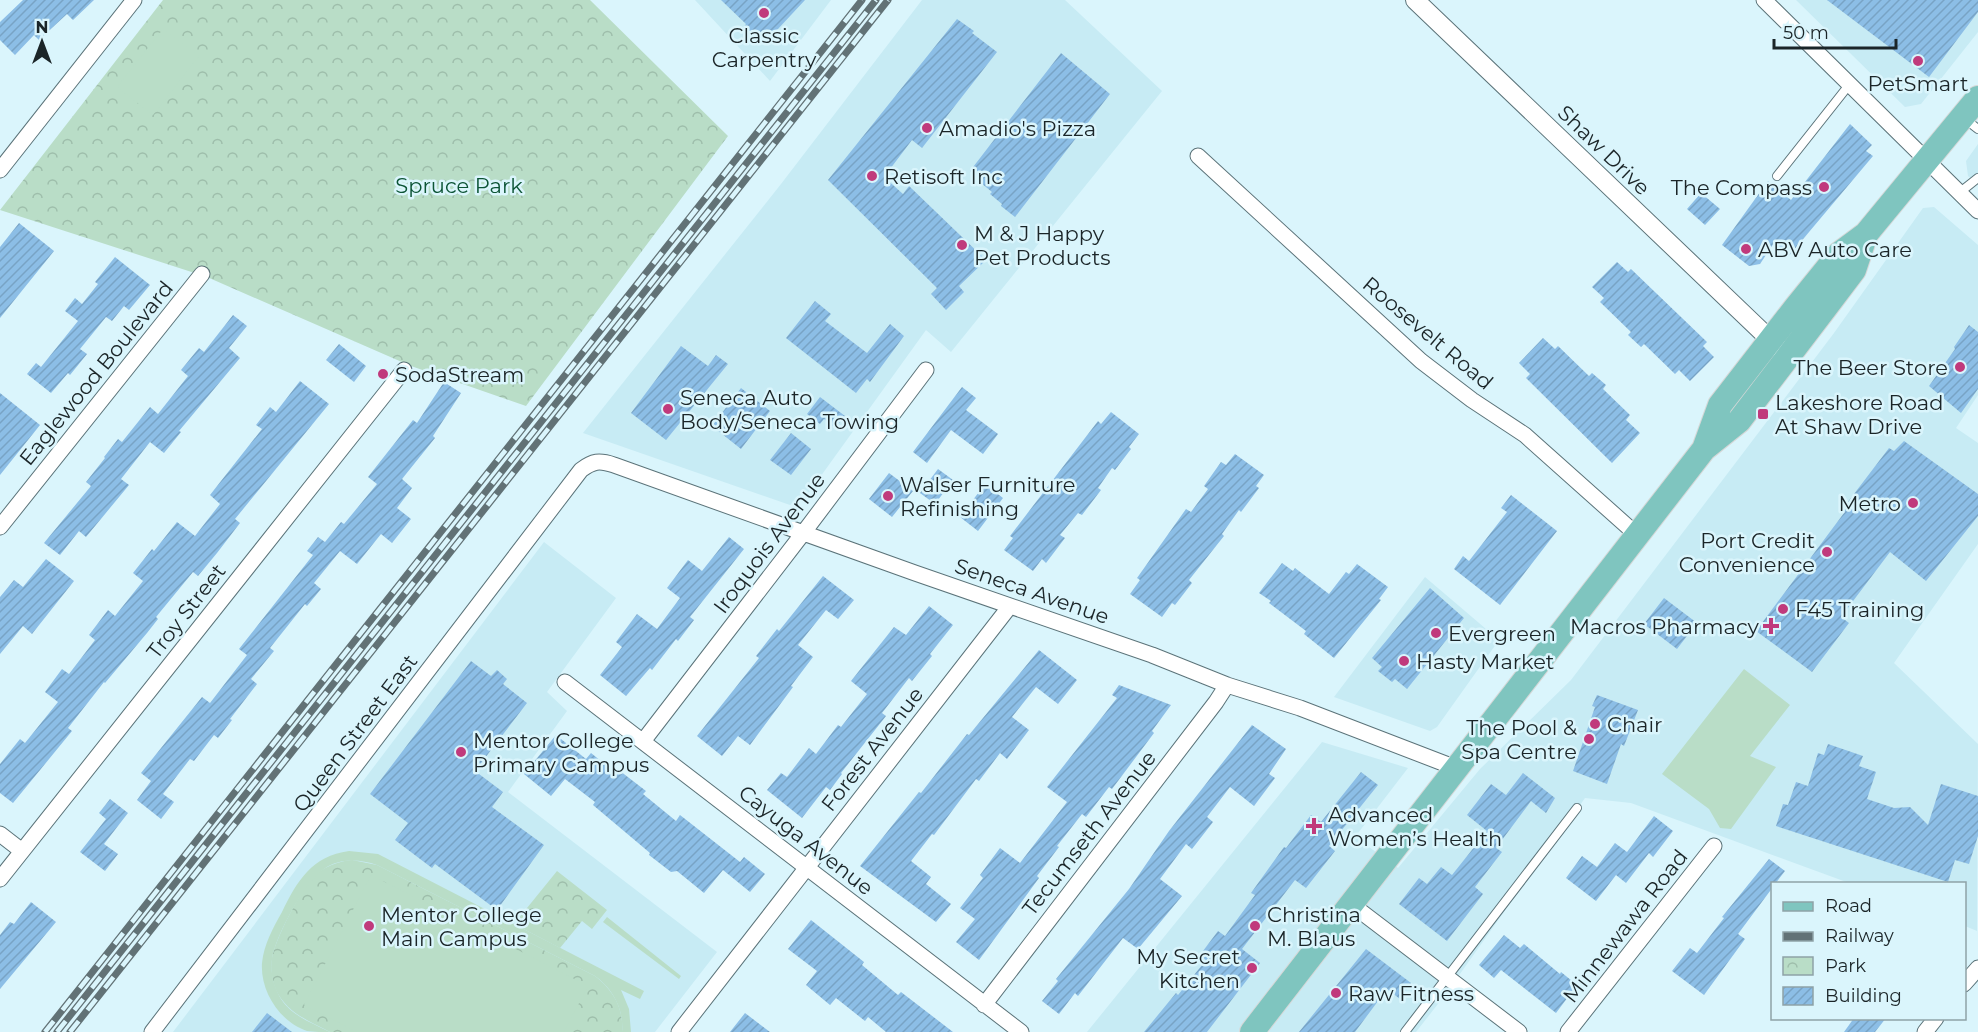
<svg xmlns="http://www.w3.org/2000/svg" width="1978" height="1032" viewBox="0 0 1978 1032" font-family="Montserrat,sans-serif">
<style>
.built{fill:#c7ebf4}
.park{fill:url(#park-crowns)}
.pitch{fill:#b9ddc7}
.building{fill:url(#building-hatch)}
.lines{fill:none;stroke-linecap:round;stroke-linejoin:round}
.service-casing{stroke:#5b7379;stroke-width:10}
.minor-casing{stroke:#5b7379;stroke-width:17}
.tertiary-casing{stroke:#5b7379;stroke-width:20}
.primary-casing{stroke:#d6d8d8;stroke-width:26}
.service{stroke:#fff;stroke-width:8}
.minor{stroke:#fff;stroke-width:15}
.tertiary{stroke:#fff;stroke-width:18}
.primary{stroke:#7fc5bf;stroke-width:24}
.rail-casing{stroke:#627276;stroke-width:7}
.rail{stroke:#daf5fc;stroke-width:4.5;stroke-dasharray:14;stroke-linecap:butt}
.poi-dot{fill:#c03a7c;stroke:#daf5fc;stroke-width:2}
.labels{text-anchor:middle;dominant-baseline:central;stroke-width:5;stroke-linejoin:round;paint-order:stroke}
.poi-label{font-size:21px;fill:#1b2528;stroke:#daf5fc;text-anchor:start}
.street-label{font-size:21px;fill:#1b2528;stroke:#daf5fc}
.park-label{font-size:21px;fill:#0c5435;stroke:#daf5fc}
</style>
<defs>
<pattern id="park-crowns" width="20" height="18" patternUnits="userSpaceOnUse" patternTransform="scale(1.5)"><rect width="20" height="18" fill="#b9ddc7"/><path d="M2 6a3 3 0 1 1 6 0M12 15a3 3 0 1 1 6 0" fill="none" stroke="#9ebeab"/></pattern>
<pattern id="building-hatch" width="6" height="6" patternUnits="userSpaceOnUse" patternTransform="scale(1.5)"><rect width="6" height="6" fill="#8cbee6"/><path d="M-1 1l2-2M0 6l6-6M5 7l2-2" fill="none" stroke="#78a3c5"/></pattern>
</defs>
<rect width="100%" height="100%" fill="#daf5fc"/>
<!-- built -->
<path class="built" d="M695 0H831L770 81Z
M922 0H1065L1162 91 951 352 926 330 805 498 790 505 583 433 781 184Z
M1796 0H1978V32L1921 104 1905 107Z
M1978 144V185L1968 176 1966 161Z
M1934 207 1978 245V395L1956 428 1978 443V544L1894 663 1978 744 1977 931 1965 926 1964 884 1849 883 1631 803 1585 798 1445 995 1416 1032H1087L1322 742 1408 768 1355 837 1398 868 1480 769 1571 680 1834 333 1923 208Z
M544 542 616 598 547 692 567 711 508 792 717 952 655 1032H173Z
M1425 577 1499 640 1437 727 1430 731 1334 697Z"/>
<!-- park -->
<path class="park" d="M163 0H590L728 136 526 406 411 366 207 277 0 210Z
M352 860 377 865 595 976C613 990 624 1008 622 1032H330C309 1021 287 1013 276 990 272 980 270 969 272 958 275 940 301 889 314 876 324 867 338 861 352 860Z
M557 871 607 910 592 929 582 921 560 948 514 924Z"/>
<!-- pitch -->
<path class="pitch" d="M163 29 199 56 153 115 117 87Z
M1744 669 1790 705 1750 756 1776 767 1731 829 1720 828 1709 809 1662 774Z
M349 851 378 854 644 991 640 999 621 990 629 1009 631 1032H622C624 1009 613 989 595 976L377 865C359 859 340 858 324 869 305 881 275 937 272 959 270 973 274 987 281 999 292 1016 312 1023 330 1032 323 1032 314 1032 307 1031 280 1022 260 991 262 963 264 944 273 928 282 912 297 881 312 856 349 851Z
M371 875 588 986 564 1032H357L304 1005Z
M607 917 681 976 679 979 603 922Z"/>
<!-- building -->
<path class="building" d="M23 0H94L73 20 67 14 39 40 34 35 15 55 0 40V22Z
M721 0H805L764 44 754 34 751 37 742 29 746 24Z
M1827 0H1978V12L1929 77Z
M957 19 974 31 972 33 997 52 922 148 912 140 884 177 903 194 909 186 986 260 959 286 964 292 946 310 931 294 937 288 828 180Z
M1061 53 1110 94 1015 217 1001 206 1002 204 990 194 992 192 981 183 983 180 970 171Z
M1850 124 1872 145 1866 151 1873 156 1788 257 1774 243 1760 264 1749 266 1722 245 1768 181 1791 200Z
M1701 193 1720 209 1705 225 1687 209Z
M19 223 54 251 0 318V247Z
M115 257 150 285 129 310 124 306 112 321 106 317 80 349 87 354 70 375 68 373 51 393 27 374 36 363 41 367 78 321 65 311 75 298 82 304 98 284 95 282Z
M1617 262 1628 272 1631 269 1707 342 1703 346 1714 357 1690 381 1679 370 1675 374 1644 344 1641 347 1628 335 1631 332 1600 302 1604 298 1592 287Z
M815 301 831 314 825 321 867 353 890 324 904 336 870 382 867 379 856 393 786 338Z
M233 315 247 326 229 348 240 358 179 431 181 432 164 453 150 442 121 479 129 485 86 537 79 531 60 555 44 543 91 486 86 482 105 458 104 457 118 439 122 442 150 407 158 414 188 376 181 370 199 348 204 352Z
M1969 325 1978 332V389L1961 413 1929 386 1955 349 1954 347Z
M1543 338 1555 349 1558 346 1589 376 1592 373 1606 385 1603 389 1630 415 1626 420 1640 433 1612 463 1526 378 1530 374 1519 363Z
M339 344 366 366 354 382 326 360Z
M681 346 708 366 716 355 728 364 666 440 631 413Z
M300 381 329 404 235 519 240 523 217 553 198 576 193 572 156 617 158 619 147 633 105 683 104 682 68 728 72 731 13 803 0 793V764L20 739 25 743 58 702 45 692 62 669 69 674 95 640 89 635 108 610 115 616 143 581 133 573 152 549 154 551 177 522 195 536 220 504 210 495 262 429 256 425 270 407 276 412Z
M444 382 461 393 433 436 435 438 402 479 412 488 397 508 411 519 392 543 381 534 357 564 340 551 314 583 321 589 307 606 305 604 270 648 274 651 251 679 257 684 230 719 232 720 218 738 214 735 194 761 190 759 163 794 174 802 161 819 137 800 151 781 141 773 202 697 210 703 247 655 239 649 313 555 307 551 318 537 325 542 341 522 344 524 377 484 368 477 413 420 417 423Z
M962 387 976 398 966 410 998 434 983 454 951 430 927 463 913 452Z
M741 388 770 411 741 449 712 426Z
M0 393 40 425 0 475Z
M820 397 845 416 835 428 824 419 820 424 807 414Z
M1111 412 1139 434 1129 447 1131 449 1115 470 1112 468 1098 488 1101 490 1082 515 1078 513 1060 535 1065 538 1046 563 1042 559 1033 571 1004 550 1013 538 1010 536 1098 421 1101 424Z
M791 433 811 449 791 475 770 460Z
M1904 441 1978 494V516L1926 581 1890 552 1841 617 1849 623 1812 672 1756 631 1844 513 1841 511 1889 448 1894 451Z
M1235 454 1264 475 1256 486 1259 488 1241 512 1239 510 1222 534 1224 536 1189 580 1192 583 1175 605 1172 603 1162 617 1130 594 1140 580 1137 578 1186 509 1191 512 1208 489 1204 486 1221 462 1226 465Z
M938 469 953 480 935 504 920 493Z
M889 473 913 491 892 517 869 499Z
M985 484 1003 498 978 531 960 517Z
M1511 495 1557 531 1500 605 1454 569 1463 556 1469 561 1507 512 1501 508Z
M729 537 744 549 690 617 694 620 678 641 676 639 652 670 650 668 626 696 600 675 622 647 616 642 637 614 657 629 680 598 667 588 688 560 702 571Z
M46 559 74 581 32 634 23 626 0 654V597L14 580 23 587Z
M1282 563 1293 571 1295 568 1329 594 1346 572 1349 574 1357 564 1388 587 1379 599 1381 600 1334 658 1304 634 1306 631 1269 603 1271 601 1259 593Z
M823 576 854 600 838 619 826 610 798 645 813 657 791 686 793 687 750 745 738 736 722 756 697 736 759 658 756 656 777 629 779 631Z
M1430 588 1464 618 1407 689 1395 679 1392 682 1378 671 1382 667 1372 658Z
M1664 598 1697 623 1677 649 1644 624Z
M929 606 953 625 930 654 932 656 912 681 909 678 882 713 886 716 841 773 842 774 830 790 826 787 802 818 767 790 781 773 787 777 809 748 816 754 838 725 841 727 867 694 851 681 894 627 906 635Z
M1039 650 1077 680 1058 704 1036 687 1012 717 1029 730 1007 759 1000 753 979 781 976 779 934 835 932 834 911 861 931 877 926 884 951 904 936 922 860 866 919 792 921 793 967 734 969 735Z
M471 661 491 676 497 670 507 679 503 684 527 703 475 771 503 792 492 807 544 845 497 910 435 864 432 868 395 840 408 823 370 794Z
M1119 685 1171 705 1152 731 1154 733 1112 789 1109 787 1086 817 1082 814 1057 846 1059 847 1037 876 1039 878 979 960 956 942 975 919 960 908 983 878 980 875 1000 848 1020 863 1067 802 1047 787 1117 698 1112 695Z
M1597 695 1638 710 1624 746 1621 744 1607 784 1573 771 1595 707 1592 706Z
M1252 725 1286 749 1269 774 1275 778 1254 806 1230 787 1207 817 1213 822 1192 849 1186 844 1160 879 1182 896 1138 949 1123 938 1078 996 1075 993 1059 1014 1042 1001 1058 981 1056 979 1129 889 1169 831Z
M556 735 586 759 591 753 617 774 620 771 646 791 643 794 676 821 680 815 740 862 744 857 765 874 750 892 723 870 704 893 677 871 671 872 649 855 650 853 593 805 595 802 565 779 551 796 524 774Z
M1828 744 1863 756 1859 766 1876 772 1867 799 1894 808 1910 807 1928 825 1941 784 1978 796V836L1969 864 1955 860 1948 882 1776 826 1783 804 1788 805 1796 782 1808 786 1818 753 1824 755Z
M1361 772 1378 785 1329 846 1335 851 1306 888 1295 880 1242 949 1260 963 1207 1032H1144L1176 993 1178 995 1206 960 1200 955 1218 931 1225 936 1255 895 1251 893 1284 847 1286 848 1311 815 1321 822Z
M1523 773 1555 798 1546 813 1531 801 1496 848 1502 852 1475 887 1483 894 1447 941 1399 904 1419 878 1427 884 1441 867 1452 875 1487 831 1467 815 1491 784 1506 795Z
M110 799 128 813 104 844 118 854 105 871 80 852 106 819 99 813Z
M1654 816 1673 831 1653 857 1649 853 1626 883 1616 875 1596 901 1566 878 1582 856 1597 867 1615 843 1627 852Z
M1769 859 1785 871 1775 884H1773V887L1738 934 1745 939 1704 995 1672 971 1690 948 1697 953 1724 918 1722 917Z
M31 902 56 922 0 989V935L10 922 14 924Z
M811 920 864 962 862 965 898 995 901 992 953 1032H886L868 1017 865 1021 836 998 830 1005 806 985 817 971 788 949Z
M1504 935 1520 948 1524 944 1560 974 1561 972 1577 985 1556 1013 1501 970 1494 978 1479 965Z
M1366 949 1411 983 1400 999 1387 989 1355 1032H1299Z
M267 1013 292 1032H252Z
M745 1013 770 1032H730Z
M1854 1018H1886L1875 1032H1844Z"/>
<g class="lines">
<defs>
<path id="service" d="M1965 119 1978 129
M1777 176 1849 85
M1959 193 1978 178
M1405 1032 1577 808"/>
<path id="minor" d="M1764 0 1978 211
M1198 156 1421 361 1472 400 1525 435 1637 535
M0 170 134 0
M0 527 202 274
M565 682 1021 1032
M644 740 804 532 926 370
M0 834 22 851
M0 879 404 370
M1351 904 1519 1032
M1964 984 1978 968
M984 1005 1216 702 1227 685
M152 1032 581 470C593 461 599 460 614 465L915 573 1152 655 1227 685 1300 708 1456 768
M679 1032 1010 606
M1568 1032 1714 846
M1925 1032 1936 1018"/>
<path id="tertiary" d="M1415 0 1780 349"/>
<path id="primary" d="M1704 449 1720 405 1796 307 1839 254 1866 234 1978 98
M1252 1032 1704 449 1739 421 1826 307 1854 270 1866 234"/>
</defs>
<!-- service casing -->
<use href="#service" class="service-casing"/>
<!-- minor casing -->
<use href="#minor" class="minor-casing"/>
<!-- tertiary casing -->
<use href="#tertiary" class="tertiary-casing"/>
<!-- primary casing -->
<use href="#primary" class="primary-casing"/>
<!-- service -->
<use href="#service" class="service"/>
<!-- minor -->
<use href="#minor" class="minor"/>
<!-- tertiary -->
<use href="#tertiary" class="tertiary"/>
<!-- primary -->
<use href="#primary" class="primary"/>
<defs>
<path id="rail" d="M45 1032 862 0
M57 1032 876 0
M70 1032 888 0"/>
</defs>
<!-- rail casing -->
<use href="#rail" class="rail-casing"/>
<!-- rail -->
<use href="#rail" class="rail"/>
</g>
<!-- markers -->
<g class="poi-dot">
<circle cx="764" cy="13" r="6"/>
<circle cx="1918" cy="61" r="6"/>
<circle cx="927" cy="128" r="6"/>
<circle cx="872" cy="176" r="6"/>
<circle cx="1824" cy="187" r="6"/>
<circle cx="962" cy="245" r="6"/>
<circle cx="1746" cy="249" r="6"/>
<circle cx="1960" cy="367" r="6"/>
<circle cx="383" cy="374" r="6"/>
<circle cx="668" cy="409" r="6"/>
<rect x="1757" y="408" width="12" height="12" rx="3"/>
<circle cx="888" cy="496" r="6"/>
<circle cx="1913" cy="503" r="6"/>
<circle cx="1827" cy="552" r="6"/>
<circle cx="1783" cy="609" r="6"/>
<path d="M1768 617h6v6h6v6h-6v6h-6v-6h-6v-6h6z"/>
<circle cx="1436" cy="633" r="6"/>
<circle cx="1404" cy="661" r="6"/>
<circle cx="1595" cy="724" r="6"/>
<circle cx="1589" cy="739" r="6"/>
<circle cx="461" cy="752" r="6"/>
<path d="M1311 817h6v6h6v6h-6v6h-6v-6h-6v-6h6z"/>
<circle cx="369" cy="926" r="6"/>
<circle cx="1255" cy="926" r="6"/>
<circle cx="1252" cy="968" r="6"/>
<circle cx="1336" cy="993" r="6"/>
</g>
<g class="labels">
<!-- poi labels -->
<g class="poi-label">
<text x="764" y="35" text-anchor="middle">Classic<tspan x="764" dy="24">Carpentry</tspan></text>
<text x="1918" y="83" text-anchor="middle">PetSmart</text>
<text x="939" y="128">Amadio's Pizza</text>
<text x="884" y="176">Retisoft Inc</text>
<text x="1812" y="187" text-anchor="end">The Compass</text>
<text x="974" y="233">M &amp; J Happy<tspan x="974" dy="24">Pet Products</tspan></text>
<text x="1758" y="249">ABV Auto Care</text>
<text x="1948" y="367" text-anchor="end">The Beer Store</text>
<text x="395" y="374">SodaStream</text>
<text x="680" y="397">Seneca Auto<tspan x="680" dy="24">Body/Seneca Towing</tspan></text>
<text x="1775" y="402">Lakeshore Road<tspan x="1775" dy="24">At Shaw Drive</tspan></text>
<text x="900" y="484">Walser Furniture<tspan x="900" dy="24">Refinishing</tspan></text>
<text x="1901" y="503" text-anchor="end">Metro</text>
<text x="1815" y="540" text-anchor="end">Port Credit<tspan x="1815" dy="24">Convenience</tspan></text>
<text x="1795" y="609">F45 Training</text>
<text x="1759" y="626" text-anchor="end">Macros Pharmacy</text>
<text x="1448" y="633">Evergreen</text>
<text x="1416" y="661">Hasty Market</text>
<text x="1607" y="724">Chair</text>
<text x="1577" y="727" text-anchor="end">The Pool &amp;<tspan x="1577" dy="24">Spa Centre</tspan></text>
<text x="473" y="740">Mentor College<tspan x="473" dy="24">Primary Campus</tspan></text>
<text x="1328" y="814">Advanced<tspan x="1328" dy="24">Women’s Health</tspan></text>
<text x="381" y="914">Mentor College<tspan x="381" dy="24">Main Campus</tspan></text>
<text x="1267" y="914">Christina<tspan x="1267" dy="24">M. Blaus</tspan></text>
<text x="1240" y="956" text-anchor="end">My Secret<tspan x="1240" dy="24">Kitchen</tspan></text>
<text x="1348" y="993">Raw Fitness</text>
</g>
<!-- street labels -->
<g class="street-label">
<text transform="translate(1604 150) rotate(44)">Shaw Drive</text>
<text transform="translate(1428 333) rotate(40)">Roosevelt Road</text>
<text transform="translate(96 373) rotate(-51)">Eaglewood Boulevard</text>
<text transform="translate(769 543) rotate(-53)">Iroquois Avenue</text>
<text transform="translate(1032 591) rotate(19)">Seneca Avenue</text>
<text transform="translate(186 611) rotate(-52)">Troy Street</text>
<text transform="translate(355 733) rotate(-53)">Queen Street East</text>
<text transform="translate(872 749) rotate(-52)">Forest Avenue</text>
<text transform="translate(1089 833) rotate(-52)">Tecumseth Avenue</text>
<text transform="translate(806 840) rotate(38)">Cayuga Avenue</text>
<text transform="translate(1625 926) rotate(-52)">Minnewawa Road</text>
</g>
<!-- park labels -->
<g class="park-label">
<text x="459" y="185">Spruce Park</text>
</g>
</g>
<!-- legend -->
<rect x="1771" y="882" width="195" height="138" fill="#daf5fc" stroke="#8ea2a7" stroke-width="1.5"/>
<rect x="1783" y="902" width="30" height="9" fill="#7fc5bf" stroke="#8ea2a7" stroke-width="1.5"/>
<text x="1825" y="912" font-size="18" fill="#1b2528">Road</text>
<rect x="1783" y="932" width="30" height="9" fill="#627276" stroke="#8ea2a7" stroke-width="1.5"/>
<text x="1825" y="942" font-size="18" fill="#1b2528">Railway</text>
<rect x="1783" y="957" width="30" height="18" fill="url(#park-crowns)" stroke="#8ea2a7" stroke-width="1.5"/>
<text x="1825" y="972" font-size="18" fill="#1b2528">Park</text>
<rect x="1783" y="987" width="30" height="18" fill="url(#building-hatch)" stroke="#8ea2a7" stroke-width="1.5"/>
<text x="1825" y="1002" font-size="18" fill="#1b2528">Building</text>
<!-- north arrow -->
<g transform="translate(42 42)" stroke="#daf5fc" stroke-width="4.5" paint-order="stroke">
<path d="M0-4.5L10 22L0 15L-10 22Z" fill="#1b2528"/>
<text y="-9" font-size="16" font-weight="bold" text-anchor="middle" fill="#1b2528">N</text>
</g>
<!-- scale -->
<path d="M1774 39v9h122v-9" fill="none" stroke="#1b2528" stroke-width="3"/>
<text x="1783" y="39" font-size="18" fill="#1b2528" stroke="#daf5fc" stroke-width="4.5" paint-order="stroke">50 m</text>
</svg>
